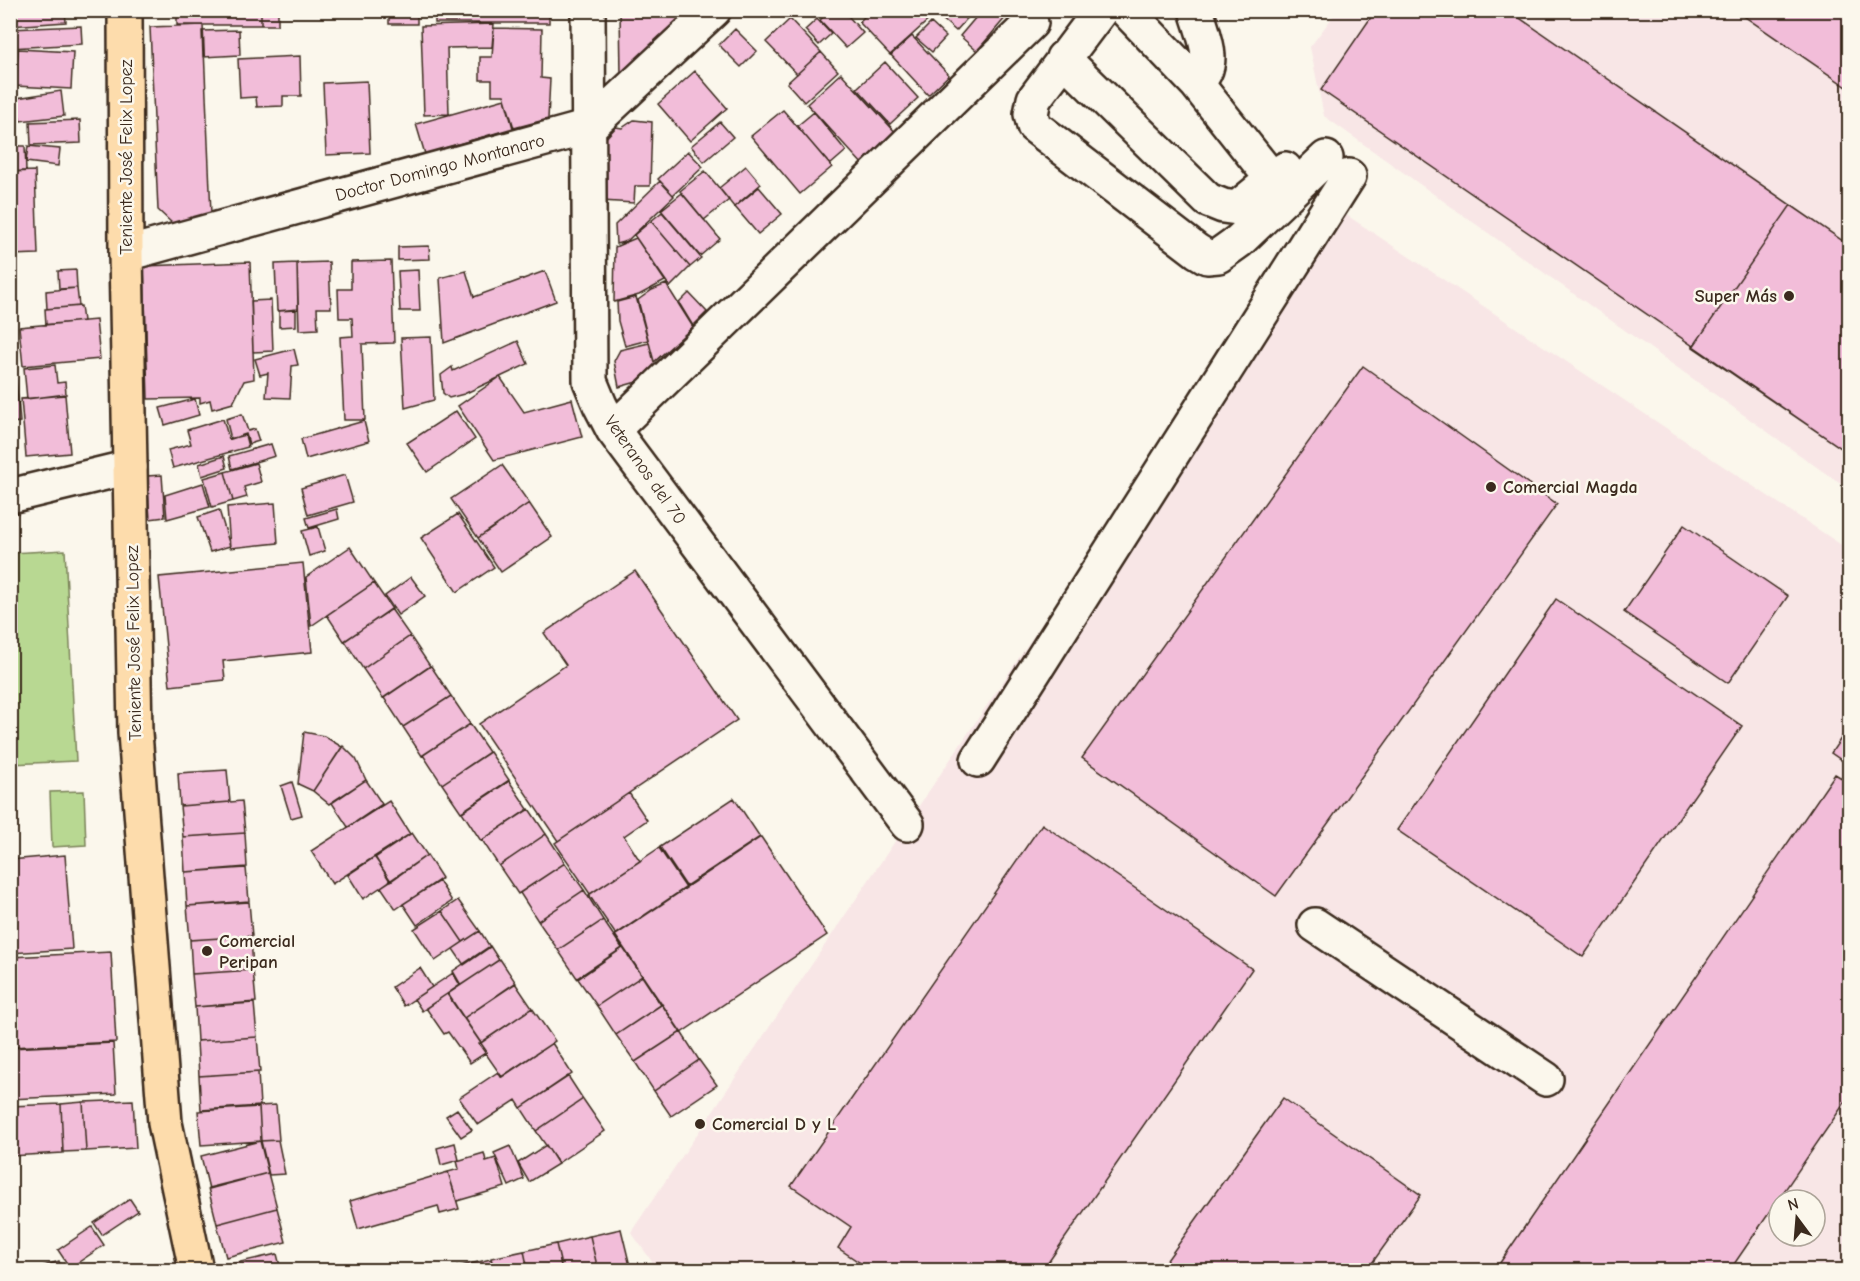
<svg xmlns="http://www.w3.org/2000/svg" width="1860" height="1281" viewBox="0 0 1860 1281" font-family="'Comic Neue',sans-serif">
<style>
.built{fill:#f8e6e6;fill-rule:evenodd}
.green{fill:#b8d892;stroke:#7a8158;stroke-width:1.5}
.building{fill:#f2bdd9;stroke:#3b2a1e;stroke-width:1.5}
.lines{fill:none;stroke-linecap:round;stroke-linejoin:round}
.minor-casing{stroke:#3b2a1e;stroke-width:38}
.major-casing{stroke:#3b2a1e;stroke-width:38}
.minor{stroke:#fbf7ec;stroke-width:33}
.major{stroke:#fddcac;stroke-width:33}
.poi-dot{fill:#3b2a1e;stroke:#fbf7ec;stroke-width:2}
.labels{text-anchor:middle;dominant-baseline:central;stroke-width:5;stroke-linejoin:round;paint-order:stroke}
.street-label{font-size:18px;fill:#3b2a1e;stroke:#fbf7ec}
.poi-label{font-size:18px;font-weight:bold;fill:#3b2a1e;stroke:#fbf7ec;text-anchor:start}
</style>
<rect width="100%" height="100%" fill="#fbf7ec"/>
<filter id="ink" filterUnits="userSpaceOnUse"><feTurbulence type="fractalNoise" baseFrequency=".0167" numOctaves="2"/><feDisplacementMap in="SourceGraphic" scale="12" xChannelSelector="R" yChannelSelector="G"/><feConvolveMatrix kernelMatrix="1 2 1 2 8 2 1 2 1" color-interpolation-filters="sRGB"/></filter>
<g filter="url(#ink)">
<!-- built -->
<path class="built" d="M1337 11H1849V490L1324 116 1310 47Z
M1327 202 1849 550V1270H658L631 1232ZM1779 1200H1815V1236H1779Z"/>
<!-- green -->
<path class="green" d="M65 550 76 761 11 764V553Z
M84 791 86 845 52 847 50 792Z"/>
<!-- building -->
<path class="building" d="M10 10H65L66 22 10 26Z
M177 10H261V25H177Z
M261 10H278V25H261Z
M389 10H417V24H389Z
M435 10H549V23H435Z
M620 10H687L688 12 621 75Z
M831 10H843L863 33 846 48 820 20Z
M871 10H931L934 15 890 55 859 22Z
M966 10 971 14 956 31 933 11Z
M982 10H1012L977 51 960 36Z
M1376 10H1508L1850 246V454L1321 90Z
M1735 10H1850V89Z
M790 19 821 52 797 74 766 42Z
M817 19 831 34 819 45 805 30Z
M931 23 946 37 932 52 916 38Z
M494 24 492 47 447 48 449 114 424 115 421 26Z
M203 25 211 214 173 224 158 210 150 27Z
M81 26 82 44 10 48V29Z
M494 28 542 29 541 78 550 79 548 119 514 128 504 95H492V80H480V57H492Z
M735 29 757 51 741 67 719 45Z
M239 30 240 55 203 57 202 31Z
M912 36 949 75 928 95 891 55Z
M18 49 73 52 71 89 16 86Z
M821 52 838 71 804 102 787 83Z
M300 56 301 96H283V106L257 107 256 97 240 98 238 59Z
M885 62 918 98 890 124 857 88Z
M695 71 727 108 690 141 658 104Z
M841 73 898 135 864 166 807 104Z
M367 81 370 153 326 155 323 83Z
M61 91 64 116 20 121 17 98Z
M505 99 513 128 425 154 416 124Z
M783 110 832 167 800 194 751 136Z
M814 112 846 151 830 165 797 126Z
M80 120 81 143 31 145 30 122Z
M634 120 652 122 650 186H635L634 203 602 201 604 140 616 127 622 128Z
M720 122 733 137 704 162 691 146Z
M10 146H25L26 171 10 172Z
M28 146 60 149 58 166 26 162Z
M688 151 703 167 673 195 658 179Z
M746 166 761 184 734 207 719 188Z
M35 171 38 254 10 255V172Z
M705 171 729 200 704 220 680 191Z
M660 181 674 196 627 241 616 244 615 225Z
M759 187 782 214 758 234 735 207Z
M682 193 720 239 700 256 661 210Z
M1791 205 1850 246V454L1693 347Z
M662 212 701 258 690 267 651 221Z
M651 221 690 267 670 287 634 235Z
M636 238 665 281 639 295 614 302 615 247Z
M429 246 430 259 398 260V247Z
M391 261 394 343 362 344 365 420H344L340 337 353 336 352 318H339L338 289H351V262Z
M250 262 254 379 244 381 233 403 212 409 210 400 200 403V398L148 399 144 266Z
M329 262 331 308H317L318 329 299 330 297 263Z
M297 263 298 309 277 311 275 264Z
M76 270 77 288 59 289 58 271Z
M418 270 420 311H400L398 271Z
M466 271 474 297 545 271 556 301 444 343 440 278Z
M666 284 693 327 654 362 638 300 652 290Z
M77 288 79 306 47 309 46 291Z
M689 293 707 312 693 326 679 303Z
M636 297 648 340 625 346 618 321 617 302Z
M271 300 273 351 253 352 251 301Z
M81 306 83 321 46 325 45 309Z
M296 310V326L279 327V311Z
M96 320 100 359 23 366 19 327Z
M431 337 434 400 405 408 401 338Z
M518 341 528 364 464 394 449 398 443 393 441 375 452 367 453 371Z
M649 343 658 376 619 387 614 361 620 350Z
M294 349 298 365 292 366 290 398 266 397 268 373 260 375 255 359Z
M55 365 57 383 65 382 66 394 27 399 24 368Z
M1363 366 1557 504 1276 896 1082 758Z
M500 377 524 412 572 399 582 437 494 460 458 406Z
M16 379 20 422 10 423V380Z
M65 395 70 453 26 457 21 399Z
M195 399 199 415 165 425 160 408Z
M456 411 475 439 427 472 407 443Z
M242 414 248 431 255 429 259 441 249 444 246 434 231 439 226 419Z
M223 419 229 439 245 435 248 447 173 468 168 450 191 444 187 430Z
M364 421 369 441 306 459 301 439Z
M271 444 275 456 232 469 229 456Z
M224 456 227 468 202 476 199 464Z
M256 463 261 482 244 487 247 497 233 501 225 472Z
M502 465 529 503 478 538 451 499Z
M225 472 233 501 212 507 204 478Z
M162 475 165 517 150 519 147 476Z
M345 475 353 502 308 515 301 488Z
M203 483 210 507 167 519 165 495Z
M275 503 278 543 230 548 227 507Z
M529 503 552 537 501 572 478 538Z
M337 509 339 519 309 528 306 518Z
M219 510 230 546 210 552 198 517Z
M458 514 494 567 457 592 421 538Z
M1684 525 1788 596 1728 683 1624 612Z
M318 527 325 551 309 556 302 531Z
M350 547 374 583 311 626 306 577Z
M303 563 312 652 223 661 225 680 170 686 159 577Z
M635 571 737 720 558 841 479 724 566 665 544 633Z
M411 577 425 596 398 615 385 596Z
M374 583 392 609 344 641 327 615Z
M1556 599 1742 726 1583 957 1397 830Z
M391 609 410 636 363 669 345 641Z
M410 636 430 666 383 698 363 669Z
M431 666 451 696 403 727 384 698Z
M451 696 470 724 422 756 403 727Z
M470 724 489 752 442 784 423 755Z
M1850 725V766L1831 753Z
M304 732 324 736 342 747 313 791 298 784Z
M343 746 356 759 366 780 329 804 313 791Z
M490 752 509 780 461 812 442 784Z
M227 770 230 802 180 806 178 773Z
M1835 774 1850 783V1095L1730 1270H1495Z
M366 780 382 804 348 827 332 803Z
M509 781 528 809 481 841 462 812Z
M292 782 302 815 291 818 281 786Z
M629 793 647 820 624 836 640 861 590 894 555 843Z
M734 798 760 837 686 886 660 847Z
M242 801 245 833 183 837 180 806Z
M389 801 410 834 332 884 311 851Z
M529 809 546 834 499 866 482 840Z
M1042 824 1252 969 1043 1270H871L838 1248 851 1227 791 1186Z
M245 833 247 867 185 872 183 837Z
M412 833 427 855 391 881 375 858Z
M546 834 565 863 518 894 499 866Z
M761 837 827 935 681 1033 615 935Z
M659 848 686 888 616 935 589 895Z
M65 855 72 949 10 953V860Z
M427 855 442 878 396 909 381 887Z
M375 857 390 881 363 899 348 875Z
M565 863 584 890 538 921 520 893Z
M246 868 249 901 187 906 185 872Z
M439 881 452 901 417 925 403 904Z
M584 890 603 920 558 950 538 921Z
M458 900 480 931 463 942 442 911Z
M249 902 252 936 190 940 187 906Z
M442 911 463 942 435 961 414 929Z
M603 920 622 948 577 978 558 950Z
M480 931 490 947 464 965 453 949Z
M251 936 253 970 192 974 190 940Z
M490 946 499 960 461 985 453 971Z
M623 948 642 976 597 1006 578 979Z
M111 952 116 1042 10 1047V957Z
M500 959 516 983 464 1018 448 994Z
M420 968 432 987 404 1006 392 987Z
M253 970 256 1002 195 1007 192 974Z
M453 973 460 985 422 1011 414 999Z
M642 976 661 1005 616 1035 597 1006Z
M515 983 532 1008 481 1043 464 1018Z
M447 994 487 1052 470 1063 448 1032 444 1034 426 1008Z
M254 1003 257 1037 197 1041 195 1007Z
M662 1004 681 1032 635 1062 616 1035Z
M532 1008 555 1041 502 1077 479 1044Z
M681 1032 699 1060 654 1091 635 1062Z
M257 1037 260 1072 199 1076 197 1041Z
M113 1043 116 1094 10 1099V1048Z
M552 1043 572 1074 521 1108 516 1100 478 1125 459 1098 498 1072 501 1077Z
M699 1060 717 1085 671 1116 654 1091Z
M258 1072 260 1106 201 1110 199 1076Z
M568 1076 583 1099 536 1131 521 1108Z
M1283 1098 1421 1195 1367 1270H1160Z
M583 1099 605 1131 558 1163 536 1131Z
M133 1100 136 1148 86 1151 83 1102Z
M83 1102 86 1151 63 1152 61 1104Z
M61 1104 63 1153 10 1156V1106Z
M276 1105 279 1140 261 1141 259 1106Z
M259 1107 261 1141 201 1145 198 1111Z
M457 1109 472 1130 461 1137 446 1116Z
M278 1140 285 1174 269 1175 261 1141Z
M260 1141 268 1173 209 1189 201 1156Z
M455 1143 459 1160 441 1165 437 1148Z
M546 1145 558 1164 529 1182 518 1163Z
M510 1146 524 1179 509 1186 494 1153Z
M484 1153 486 1161 496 1158 505 1187 457 1201 448 1172 459 1169 457 1161Z
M448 1172 459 1209 440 1214 438 1206 358 1229 350 1201Z
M268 1173 277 1208 217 1224 208 1188Z
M130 1199 138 1211 102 1235 94 1223Z
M277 1208 286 1242 226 1257 217 1224Z
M92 1227 104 1245 70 1268 58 1250Z
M621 1229 631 1270H598L590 1236Z
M590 1236 598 1270H562L556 1244Z
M556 1244 562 1270H528L524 1251Z
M524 1251 528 1270H494L491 1258Z
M277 1254 281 1270H209V1269Z
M491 1259 494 1270H458L457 1267Z
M59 1261 62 1270H33Z"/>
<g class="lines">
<defs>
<path id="minor" d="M588 10 590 381 600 405 613 430 907 824
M1101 10 1034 99 1031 114 1034 126 1197 251 1207 257 1218 256 1239 241 1326 158
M1126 10 1196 83 1273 180
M1063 58 1208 200 1223 206 1237 208 1285 169
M1196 83C1219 64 1203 35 1196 10
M126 254 589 127 714 10
M613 430 1031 23
M10 496 130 467
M978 760 1349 176
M1315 925 1546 1079"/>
<path id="major" d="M125 10 126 254 135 733 165 1123 196 1270"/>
</defs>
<!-- minor casing -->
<use href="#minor" class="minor-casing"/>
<!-- major casing -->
<use href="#major" class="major-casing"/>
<!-- minor -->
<use href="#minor" class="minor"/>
<!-- major -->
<use href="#major" class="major"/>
</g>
</g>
<!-- markers -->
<g class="poi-dot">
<circle cx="1789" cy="296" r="6"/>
<circle cx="1491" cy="487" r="6"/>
<circle cx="207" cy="951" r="6"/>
<circle cx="700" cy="1124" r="6"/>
</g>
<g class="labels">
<!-- street labels -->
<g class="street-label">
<text transform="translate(126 157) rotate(-90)">Teniente José Felix Lopez</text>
<text transform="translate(440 168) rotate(-15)">Doctor Domingo Montanaro</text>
<text transform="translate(645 470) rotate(55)">Veteranos del 70</text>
<text transform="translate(134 643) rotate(-91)">Teniente José Felix Lopez</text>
</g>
<!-- poi labels -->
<g class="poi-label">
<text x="1777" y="296" text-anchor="end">Super Más</text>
<text x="1503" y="487">Comercial Magda</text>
<text x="219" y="941">Comercial<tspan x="219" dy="21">Peripan</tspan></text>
<text x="712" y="1124">Comercial D y L</text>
</g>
</g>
<!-- margin -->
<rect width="1860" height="1281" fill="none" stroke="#fbf7ec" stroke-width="36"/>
<rect x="18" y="18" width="1824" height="1245" fill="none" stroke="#3b2a1e" stroke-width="2" filter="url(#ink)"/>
<!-- north arrow -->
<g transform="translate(1797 1218) rotate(344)"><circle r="28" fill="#fbf7ec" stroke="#aea59a" stroke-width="1.5"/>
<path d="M0-4.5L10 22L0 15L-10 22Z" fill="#3b2a1e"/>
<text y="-9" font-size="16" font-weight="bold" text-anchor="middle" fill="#3b2a1e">N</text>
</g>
</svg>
